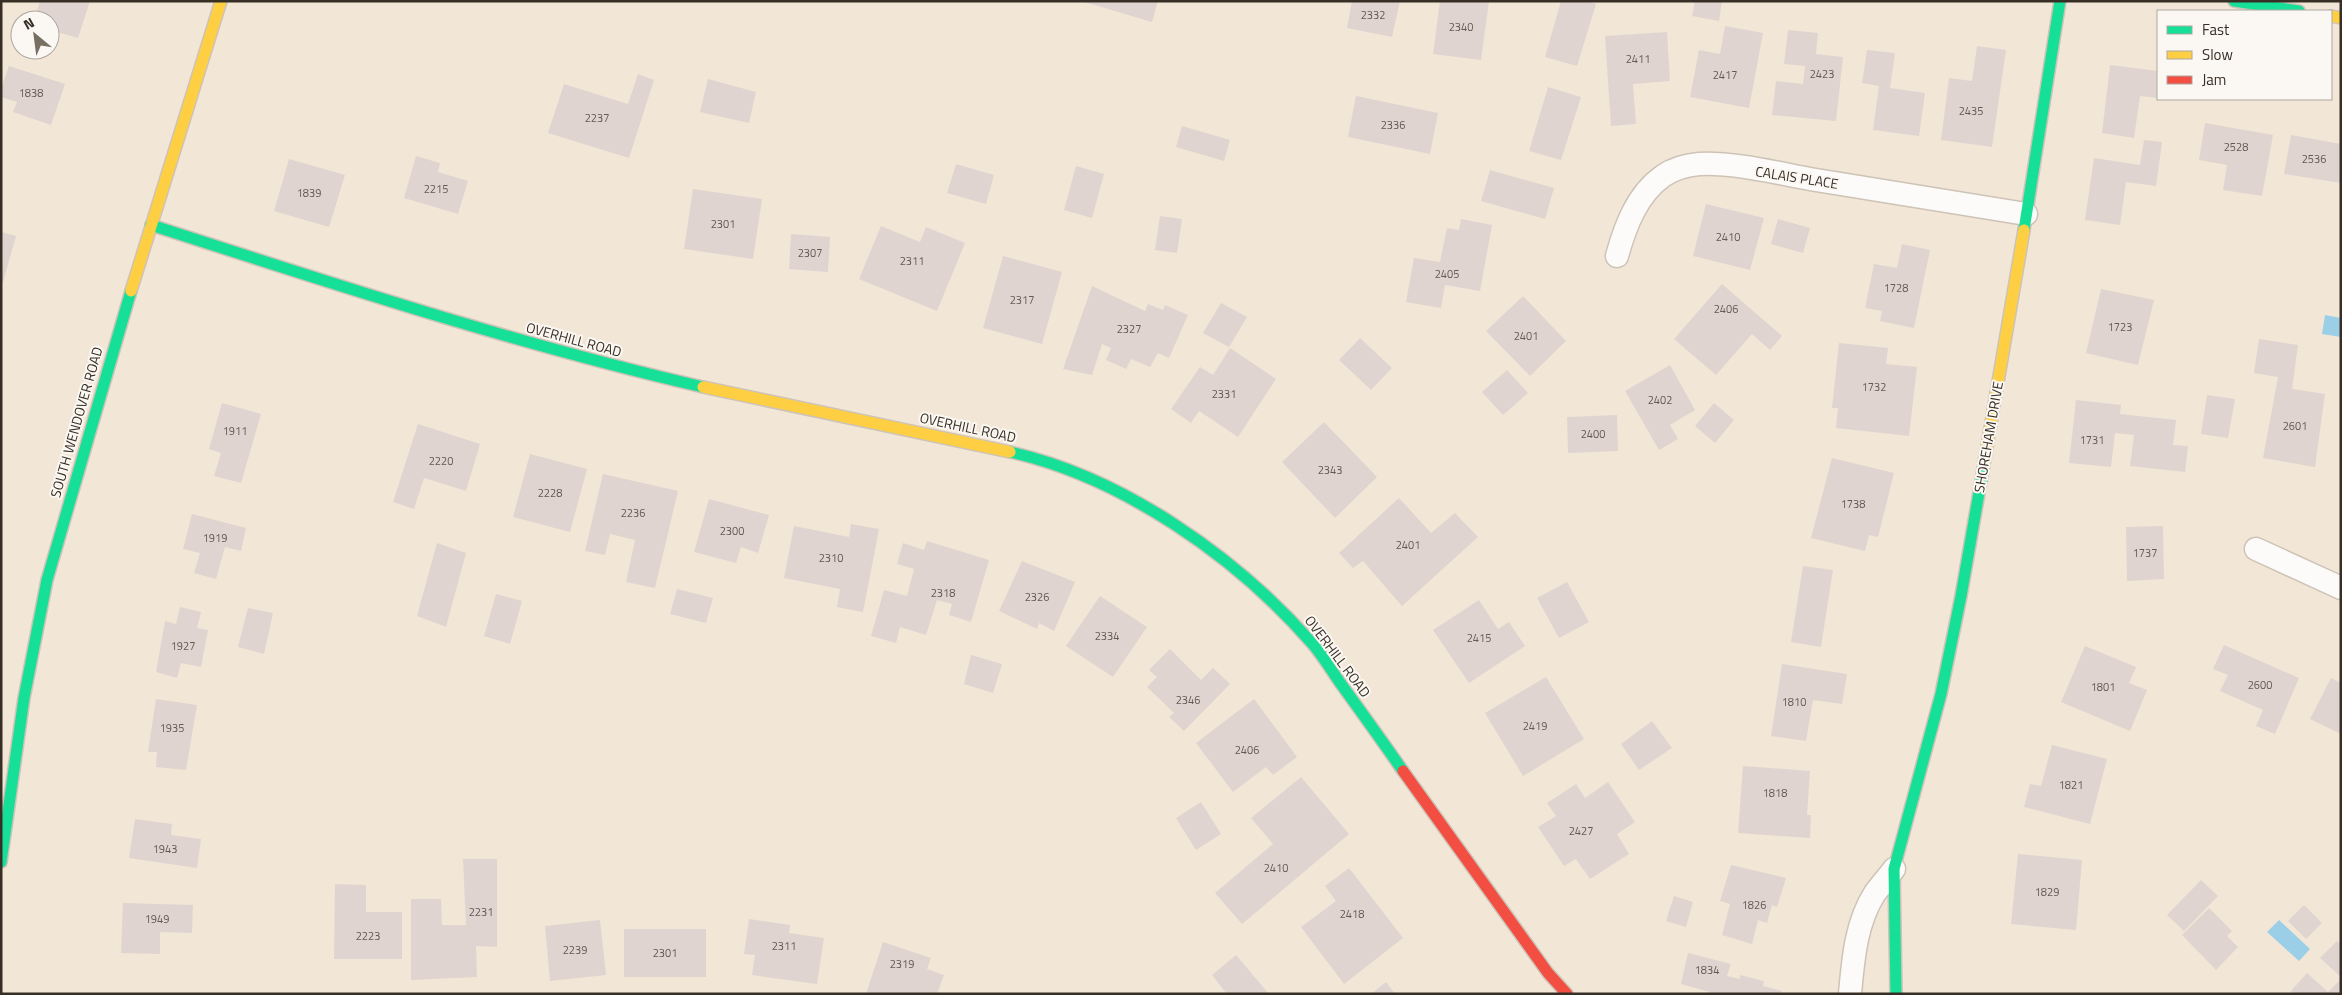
<svg xmlns="http://www.w3.org/2000/svg" width="2342" height="995" viewBox="0 0 2342 995" font-family="'Titillium Web',sans-serif">
<style>
.water{fill:#9bcee7}
.building{fill:#e0d4d0}
.lines{fill:none;stroke-linecap:round;stroke-linejoin:round}
.street-casing{stroke:#cdc3b7;stroke-width:25}
.fast-casing{stroke:#cdc3b7;stroke-width:14}
.slow-casing{stroke:#cdc3b7;stroke-width:14}
.jam-casing{stroke:#cdc3b7;stroke-width:14}
.street{stroke:#fdfbf9;stroke-width:22}
.fast{stroke:#16e098;stroke-width:11}
.slow{stroke:#ffcf43;stroke-width:11}
.jam{stroke:#f24e42;stroke-width:11}
.labels{text-anchor:middle;dominant-baseline:central;stroke-width:4;stroke-linejoin:round;paint-order:stroke}
.number-label{font-size:11px;fill:#635a52}
.street-label{font-size:14px;fill:#372f25;stroke:#fbf7f2}
</style>
<rect width="100%" height="100%" fill="#f2e6d7"/>
<!-- water -->
<path class="water" d="M2325 315 2341 318V337L2322 334Z
M2279 920 2310 949 2299 961 2267 932Z"/>
<!-- building -->
<path class="building" d="M40 1H90L78 38 50 30V20H34Z
M1081 1H1158L1152 22Z
M1352 1H1400L1392 37 1347 28Z
M1440 1H1489L1481 60 1433 54Z
M1561 1H1588L1596 4 1577 66 1545 57Z
M1695 1H1722L1719 21 1692 16Z
M1725 26 1763 33 1749 108 1690 97 1699 50 1720 54Z
M1788 30 1818 33 1816 54 1843 57 1836 121 1772 115 1776 81 1803 84 1805 66 1784 64Z
M1667 32 1670 81 1633 84 1636 124 1611 126 1605 36Z
M1977 46 2006 50 1992 147 1941 140 1949 78 1972 81Z
M1867 50 1895 53 1890 88 1925 93 1919 136 1873 130 1879 86 1862 83Z
M2110 65 2158 71V98L2140 96 2134 138 2102 133Z
M9 66 65 84 51 125 13 112 17 102 1 97V89Z
M638 74 654 80 629 158 548 133 564 84 628 104Z
M708 79 756 92 749 123 700 112Z
M1548 87 1581 97 1561 160 1529 151Z
M1356 96 1438 113 1430 154 1348 137Z
M2205 123 2273 135 2262 196 2223 190 2227 165 2199 160Z
M1182 126 1230 140 1224 161 1176 147Z
M2291 135 2341 144V183L2284 174Z
M2144 140 2162 142 2156 186 2126 182 2120 225 2085 220 2094 158 2140 165Z
M416 156 440 163 438 172 468 181 458 214 404 198Z
M289 159 345 175 329 227 274 211Z
M956 164 994 175 986 204 947 193Z
M1076 166 1104 174 1092 218 1064 210Z
M1490 170 1554 188 1545 219 1481 201Z
M693 189 762 199 753 259 684 249Z
M1706 204 1764 218 1750 270 1693 256Z
M1160 216 1182 219 1177 253 1155 250Z
M1461 219 1492 225 1480 291 1445 285 1441 308 1406 302 1414 258 1440 262 1447 228 1459 230Z
M1778 219 1810 228 1803 253 1771 244Z
M881 226 920 242 926 227 965 243 937 311 859 279Z
M1 232 16 236 3 282 1 281Z
M791 234 830 237 828 272 789 269Z
M1902 244 1930 250 1914 328 1880 321 1882 311 1865 308 1874 264 1897 268Z
M1003 256 1062 272 1042 344 983 328Z
M1722 284 1782 336 1770 350 1752 334 1716 375 1674 339Z
M1092 286 1145 311 1148 304 1163 310 1165 305 1188 315 1169 358 1158 353 1150 367 1131 359 1126 369 1106 360 1111 348 1102 344 1092 375 1063 369Z
M2101 289 2154 300 2138 365 2086 353Z
M1523 296 1566 341 1530 376 1486 331Z
M1221 303 1247 317 1229 347 1203 333Z
M1360 338 1392 368 1371 390 1339 360Z
M2259 339 2298 345 2292 389 2325 394 2315 467 2263 458 2278 377 2254 373Z
M1839 343 1888 348 1886 364 1917 367 1909 436 1836 428 1838 408H1832Z
M1230 348 1276 379 1238 437 1199 411 1191 423 1171 409 1200 367 1213 375Z
M1670 365 1695 410 1670 425 1678 439 1659 450 1625 391Z
M1507 370 1528 393 1503 415 1482 392Z
M2207 395 2235 399 2228 438 2201 434Z
M2076 400 2121 405 2120 414 2176 420 2173 445 2188 446 2185 472 2130 466 2134 435 2115 433 2111 467 2069 463Z
M222 403 261 414 241 483 214 476 221 453 209 449Z
M1714 403 1734 420 1715 443 1695 426Z
M1617 415 1618 451 1568 453 1567 417Z
M1324 422 1377 477 1335 518 1282 462Z
M418 424 480 444 466 491 424 478 414 509 393 502Z
M530 454 587 469 570 532 513 517Z
M1832 458 1894 473 1878 537 1869 535 1865 551 1811 538Z
M603 474 678 491 655 588 626 582 635 540 610 534 605 555 585 551Z
M1399 498 1431 533 1455 513 1478 537 1402 606 1363 561 1353 568 1339 553Z
M709 499 769 515 758 553 741 547 736 563 694 552Z
M192 514 246 528 241 551 225 547 216 579 194 573 200 553 183 549Z
M851 524 879 529 863 612 837 607 840 589 784 578 794 526 849 537Z
M2163 526 2164 579 2127 581 2126 527Z
M927 541 989 560 971 622 949 615 952 604 937 600 926 635 900 627 896 643 871 636 884 590 907 596 914 569 897 564 903 543 924 550Z
M437 543 466 553 446 627 417 616Z
M1022 561 1075 582 1054 631 1039 623 1037 629 999 611Z
M1803 566 1833 570 1821 647 1791 642Z
M1567 582 1589 622 1559 638 1537 598Z
M677 589 713 598 706 623 670 614Z
M496 594 522 601 510 644 484 636Z
M1100 596 1147 627 1113 677 1066 646Z
M1479 600 1498 629 1509 622 1525 646 1469 683 1433 630Z
M180 607 201 612 197 628 208 630 201 667 181 663 177 678 156 672 165 621 176 624Z
M248 608 273 613 264 654 238 647Z
M2224 645 2299 678 2275 734 2256 726 2263 710 2220 691 2228 675 2213 669Z
M2085 646 2136 667 2129 683 2147 690 2130 731 2061 702Z
M1170 649 1201 680 1213 668 1230 684 1184 731 1169 717 1174 713 1147 687 1157 677 1149 670Z
M971 655 1002 664 993 693 964 684Z
M1782 664 1847 674 1842 704 1813 700 1806 741 1771 736Z
M1546 677 1584 739 1523 776 1485 713Z
M2331 678 2341 683V734L2310 719Z
M156 699 197 705 186 770 156 767 157 752H148Z
M1254 699 1297 757 1273 775 1266 767 1233 792 1196 743Z
M1652 721 1672 748 1639 770 1621 744Z
M2052 745 2107 759 2090 824 2024 807 2030 784 2041 786Z
M1743 766 1810 771 1807 815H1811L1810 838 1738 833Z
M1301 777 1349 834 1242 924 1215 893 1273 844 1251 818Z
M1608 782 1635 822 1617 834 1629 854 1590 879 1576 859 1564 866 1538 827 1556 816 1547 803 1576 784 1585 798Z
M1201 802 1221 834 1196 850 1176 818Z
M135 819 172 824 171 835 201 839 197 868 129 858Z
M2018 854 2082 860 2076 930 2011 924Z
M463 859H497V947L476 946 477 977 411 980V899H441L442 925H466Z
M1731 865 1786 878 1777 907 1772 905 1767 923 1758 920 1752 944 1722 935 1730 904 1720 901Z
M1349 868 1403 938 1344 984 1301 927 1336 901 1325 886Z
M2201 880 2218 896 2184 931 2167 915Z
M335 884 366 885V912H402V959H334Z
M1674 896 1693 902 1686 927 1666 921Z
M123 903 193 905 192 933 160 932V954L121 953Z
M2304 905 2322 923 2306 939 2288 921Z
M2209 908 2232 931 2227 936 2238 947 2216 970 2182 935Z
M749 919 790 925 789 933 824 938 817 984 752 975 755 955 744 954Z
M600 920 606 975 550 981 545 926Z
M624 929H706V977H624Z
M2337 941 2341 944V977L2320 958Z
M883 942 931 958 927 969 944 975 937 994H866Z
M1688 953 1731 964 1727 976 1740 979V975L1764 981 1763 986 1782 991 1781 994H1709L1710 992 1681 984Z
M1236 955 1269 994H1227L1212 975Z
M2307 973 2328 992 2341 979V994H2293L2291 991Z
M1386 982 1395 994H1371Z"/>
<g class="lines">
<defs>
<path id="street" d="M1617 256C1625 227 1637 194 1663 176 1673 169 1687 165 1699 164 1734 162 1781 174 1816 180 1886 191 1956 203 2026 214
M2256 549 2341 588
M1850 994C1853 960 1856 922 1875 893 1881 885 1888 877 1894 869"/>
<path id="fast" d="M2234 1 2299 11
M151 225C334 284 516 344 703 387
M2024 230 2060 1
M1010 452C1122 477 1235 556 1310 641 1322 654 1331 670 1341 684 1362 713 1383 742 1403 771
M1 862 24 698 47 580 131 291
M1896 994 1894 869 1941 694 1961 596 1984 464"/>
<path id="slow" d="M2331 16 2341 18
M131 291 221 1
M703 387 1010 452
M1984 464 2024 230"/>
<path id="jam" d="M1403 771 1548 973 1567 994"/>
</defs>
<!-- street casing -->
<use href="#street" class="street-casing"/>
<!-- fast casing -->
<use href="#fast" class="fast-casing"/>
<!-- slow casing -->
<use href="#slow" class="slow-casing"/>
<!-- jam casing -->
<use href="#jam" class="jam-casing"/>
<!-- street -->
<use href="#street" class="street"/>
<!-- fast -->
<use href="#fast" class="fast"/>
<!-- slow -->
<use href="#slow" class="slow"/>
<!-- jam -->
<use href="#jam" class="jam"/>
</g>
<g class="labels">
<!-- number labels -->
<g class="number-label">
<text x="1373" y="15">2332</text>
<text x="1461" y="27">2340</text>
<text x="1638" y="59">2411</text>
<text x="1822" y="74">2423</text>
<text x="1725" y="75">2417</text>
<text x="31" y="93">1838</text>
<text x="1971" y="111">2435</text>
<text x="597" y="118">2237</text>
<text x="1393" y="125">2336</text>
<text x="2236" y="147">2528</text>
<text x="2314" y="159">2536</text>
<text x="436" y="189">2215</text>
<text x="309" y="193">1839</text>
<text x="723" y="224">2301</text>
<text x="1728" y="237">2410</text>
<text x="810" y="253">2307</text>
<text x="912" y="261">2311</text>
<text x="1447" y="274">2405</text>
<text x="1896" y="288">1728</text>
<text x="1022" y="300">2317</text>
<text x="1726" y="309">2406</text>
<text x="2120" y="327">1723</text>
<text x="1129" y="329">2327</text>
<text x="1526" y="336">2401</text>
<text x="1874" y="387">1732</text>
<text x="1224" y="394">2331</text>
<text x="1660" y="400">2402</text>
<text x="2295" y="426">2601</text>
<text x="235" y="431">1911</text>
<text x="1593" y="434">2400</text>
<text x="2092" y="440">1731</text>
<text x="441" y="461">2220</text>
<text x="1330" y="470">2343</text>
<text x="550" y="493">2228</text>
<text x="1853" y="504">1738</text>
<text x="633" y="513">2236</text>
<text x="732" y="531">2300</text>
<text x="215" y="538">1919</text>
<text x="1408" y="545">2401</text>
<text x="2145" y="553">1737</text>
<text x="831" y="558">2310</text>
<text x="943" y="593">2318</text>
<text x="1037" y="597">2326</text>
<text x="1107" y="636">2334</text>
<text x="1479" y="638">2415</text>
<text x="183" y="646">1927</text>
<text x="2260" y="685">2600</text>
<text x="2103" y="687">1801</text>
<text x="1188" y="700">2346</text>
<text x="1794" y="702">1810</text>
<text x="1535" y="726">2419</text>
<text x="172" y="728">1935</text>
<text x="1247" y="750">2406</text>
<text x="2071" y="785">1821</text>
<text x="1775" y="793">1818</text>
<text x="1581" y="831">2427</text>
<text x="165" y="849">1943</text>
<text x="1276" y="868">2410</text>
<text x="2047" y="892">1829</text>
<text x="1754" y="905">1826</text>
<text x="481" y="912">2231</text>
<text x="1352" y="914">2418</text>
<text x="157" y="919">1949</text>
<text x="368" y="936">2223</text>
<text x="784" y="946">2311</text>
<text x="575" y="950">2239</text>
<text x="665" y="953">2301</text>
<text x="902" y="964">2319</text>
<text x="1707" y="970">1834</text>
</g>
<!-- street labels -->
<g class="street-label">
<text transform="translate(1797 177) rotate(9)">CALAIS PLACE</text>
<text transform="translate(574 339) rotate(15)">OVERHILL ROAD</text>
<text transform="translate(76 422) rotate(-74)">SOUTH WENDOVER ROAD</text>
<text transform="translate(968 427) rotate(12)">OVERHILL ROAD</text>
<text transform="translate(1988 437) rotate(-80)">SHOREHAM DRIVE</text>
<text transform="translate(1338 656) rotate(53)">OVERHILL ROAD</text>
</g>
</g>
<!-- border -->
<rect width="2342" height="995" fill="none" stroke="#372f25" stroke-width="5"/>
<!-- legend -->
<rect x="2157" y="10" width="175" height="90" fill="#fbf7f2" stroke="#ada7a0"/>
<rect x="2167" y="26" width="25" height="8" fill="#16e098" stroke="#ada7a0"/>
<text x="2202" y="35" font-size="15" fill="#372f25">Fast</text>
<rect x="2167" y="51" width="25" height="8" fill="#ffcf43" stroke="#ada7a0"/>
<text x="2202" y="60" font-size="15" fill="#372f25">Slow</text>
<rect x="2167" y="76" width="25" height="8" fill="#f24e42" stroke="#ada7a0"/>
<text x="2202" y="85" font-size="15" fill="#372f25">Jam</text>
<!-- north arrow -->
<g transform="translate(35 35) rotate(331)"><circle r="24" fill="#fbf7f2" stroke="#ada7a0"/>
<path d="M0-4L9 19L0 12L-9 19Z" fill="#786f63"/>
<text y="-8" font-size="14" font-weight="bold" text-anchor="middle" fill="#372f25">N</text>
</g>
</svg>
